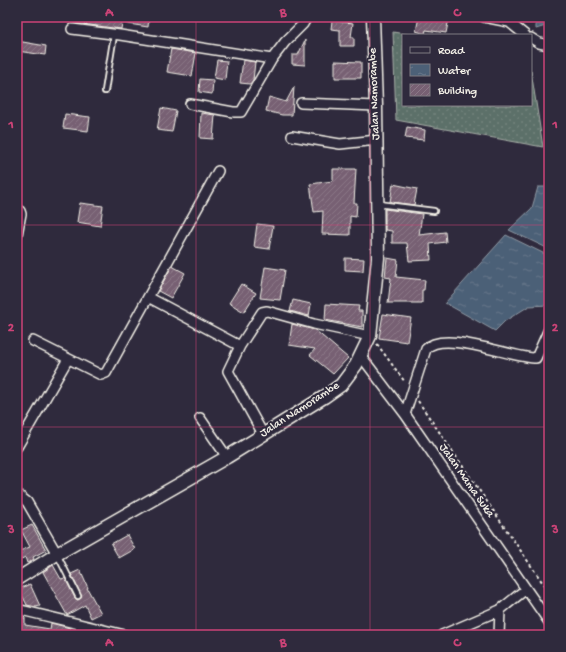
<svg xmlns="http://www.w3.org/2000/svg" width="566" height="652" viewBox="0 0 566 652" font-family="'Gochi Hand',sans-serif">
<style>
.grass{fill:url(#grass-dots);stroke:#a8b0a8}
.water{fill:url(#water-ripples);stroke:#8f9aa4}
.building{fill:url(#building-hatch);stroke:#f4f1e8}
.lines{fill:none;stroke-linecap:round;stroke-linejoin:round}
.service-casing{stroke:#f4f1e8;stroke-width:8}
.minor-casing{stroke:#f4f1e8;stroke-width:12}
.secondary-casing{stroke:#f4f1e8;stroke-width:15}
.path{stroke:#f4f1e8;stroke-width:2;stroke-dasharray:3 3;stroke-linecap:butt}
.service{stroke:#2f2a3d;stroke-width:4.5}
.minor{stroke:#2f2a3d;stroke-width:9}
.secondary{stroke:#2f2a3d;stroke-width:12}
.grid{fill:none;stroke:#cc4377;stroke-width:1;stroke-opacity:0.55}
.labels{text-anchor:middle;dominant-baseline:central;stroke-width:4;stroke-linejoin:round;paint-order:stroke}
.street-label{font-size:12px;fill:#f4f1e8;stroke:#2f2a3d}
.neatline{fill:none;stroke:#cc4377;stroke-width:1.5}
.grid-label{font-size:13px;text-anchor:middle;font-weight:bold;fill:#cc4377}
</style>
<defs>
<pattern id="grass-dots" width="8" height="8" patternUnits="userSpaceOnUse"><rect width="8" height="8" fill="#5c7069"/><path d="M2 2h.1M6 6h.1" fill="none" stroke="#74857e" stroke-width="1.8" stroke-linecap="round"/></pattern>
<pattern id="water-ripples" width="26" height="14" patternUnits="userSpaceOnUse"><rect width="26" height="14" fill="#4c6077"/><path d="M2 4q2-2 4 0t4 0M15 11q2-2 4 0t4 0" fill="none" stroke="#66778a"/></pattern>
<pattern id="building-hatch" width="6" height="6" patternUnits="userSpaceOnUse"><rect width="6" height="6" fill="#776073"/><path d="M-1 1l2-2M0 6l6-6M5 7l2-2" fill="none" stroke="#8b7787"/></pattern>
</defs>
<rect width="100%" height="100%" fill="#2f2a3d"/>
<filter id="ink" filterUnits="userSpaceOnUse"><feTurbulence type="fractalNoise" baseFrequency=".025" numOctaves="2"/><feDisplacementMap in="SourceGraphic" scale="8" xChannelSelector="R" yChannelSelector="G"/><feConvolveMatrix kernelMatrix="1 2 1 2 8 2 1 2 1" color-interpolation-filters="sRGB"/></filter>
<g filter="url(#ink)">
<!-- grass -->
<path class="grass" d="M393 32 411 35H403V105H531V71L543 147 396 120Z"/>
<!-- water -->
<path class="water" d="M536 17H549V25L536 29Z
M538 187H549V249L509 230 532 208Z
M506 235 549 256V305L529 306 505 321 495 331 445 303Z"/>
<!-- building -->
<path class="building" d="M74 17H149L148 27 122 23 121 29 74 23Z
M419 17 434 19V17L449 18 446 33 426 30 425 34 416 31Z
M332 21 353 23 351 37H354V46H340V30L331 29Z
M305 40V65L292 64V55H298Z
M17 41 46 46 45 55 17 51Z
M171 49 196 53 192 76 167 72Z
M217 60 227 61 225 80 214 78Z
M243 60 255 62 253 80 250 84 240 83Z
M335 61 361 62V78H335Z
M200 79 213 80 212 94 199 92Z
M294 87 292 115H282L266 111 269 97 286 102Z
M161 108 176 111 172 132 157 130Z
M201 113 215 115 213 139 200 138Z
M65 114 90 117 88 131 63 128Z
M407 127 425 130 424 140 405 138Z
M333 169H356L354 203H357L356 217 350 216V235L322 234 323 211 314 212 310 184 333 181Z
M393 184 417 189 414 205 390 202Z
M80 203 103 206 100 226 77 222Z
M385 209 422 214 419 235 445 232 446 242 430 244 431 260 409 261 407 243H392V231L385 230Z
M257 224 273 226 269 249 254 247Z
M345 258 364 259 363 271 345 270Z
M387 258 398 260 396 277 425 280 424 290H422V303H388L391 278 385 277Z
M172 266 185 273 171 298 158 291Z
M265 267 285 270 280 300 260 298Z
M241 284 256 293 244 312 229 303Z
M293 300 311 304 309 316 290 311Z
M326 304 359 306 358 311H362V327L325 320Z
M383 314 411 318 407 342 379 338Z
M292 324 315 330 348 358 333 374 310 355 315 349 289 345Z
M32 525 46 550 33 557 34 559 31 561 27 563 25 557 17 562V552L30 547 21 530Z
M127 535 135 549 119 558 111 544Z
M53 565 61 579 65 578 75 598 78 600 81 598V595L71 574 80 570 88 588H87L101 613 91 618 85 605 67 615 43 572Z
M30 584 40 606 36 607 27 605 19 589Z
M17 617 25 618V625L50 629 51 623 70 628 69 635H17Z"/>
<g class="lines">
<defs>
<path id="service" d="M105 91 114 35
M378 204 434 211
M57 554 78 596"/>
<path id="minor" d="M484 17 509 22 525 35
M72 29 120 35 272 59 285 42 303 24 307 17
M531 38 539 43 549 45
M301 103 376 106
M190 104 233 112H241L272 59
M292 136 340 144 377 140
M17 210 20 211 21 214 17 235
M148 297 240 346
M33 341 101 375 106 373 218 171
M361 356 405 414 549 622
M405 414 426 349C443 329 512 358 536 358L549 329
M200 418 227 457
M263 434 228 371 240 346 262 312 267 311 314 324 370 336
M17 447 68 359
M17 494 27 502 57 554
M17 609 125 635
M442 635 500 610
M499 635 500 610 526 589"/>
<path id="secondary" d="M17 579 57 554 227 457 324 397 341 385 356 365 370 336 378 258 376 106 373 17"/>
</defs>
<!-- service casing -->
<use href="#service" class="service-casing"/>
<!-- minor casing -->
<use href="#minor" class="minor-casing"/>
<!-- secondary casing -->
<use href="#secondary" class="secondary-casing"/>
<!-- path -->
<path class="path" d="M377 344 405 382
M418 401 549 592"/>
<!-- service -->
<use href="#service" class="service"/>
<!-- minor -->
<use href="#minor" class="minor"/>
<!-- secondary -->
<use href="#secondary" class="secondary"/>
</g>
</g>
<!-- grid -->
<path class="grid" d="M196 17V635M370 17V635M17 225H549M17 427H549"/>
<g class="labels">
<!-- street labels -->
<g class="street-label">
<text transform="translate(375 94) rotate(-92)">Jalan Namorambe</text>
<text transform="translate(300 410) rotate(-33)">Jalan Namorambe</text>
<text transform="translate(466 481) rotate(55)">Jalan Mama Suka</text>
</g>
</g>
<!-- margin -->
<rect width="566" height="652" fill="none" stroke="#2f2a3d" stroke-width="44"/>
<!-- legend -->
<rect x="402" y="34" width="130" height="72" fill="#2f2a3d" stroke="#7e7a81"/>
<rect x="410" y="47" width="20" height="6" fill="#2f2a3d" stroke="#7e7a81"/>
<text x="438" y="54" font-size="12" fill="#f4f1e8">Road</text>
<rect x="410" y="64" width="20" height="12" fill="url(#water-ripples)" stroke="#7e7a81"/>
<text x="438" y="74" font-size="12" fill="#f4f1e8">Water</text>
<rect x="410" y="84" width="20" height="12" fill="url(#building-hatch)" stroke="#7e7a81"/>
<text x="438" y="94" font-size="12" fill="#f4f1e8">Building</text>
<rect x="22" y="22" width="522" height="608" class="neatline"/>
<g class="grid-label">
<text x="109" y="16">A</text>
<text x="283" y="16">B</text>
<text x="457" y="16">C</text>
<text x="11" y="128">1</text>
<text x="555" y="128">1</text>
<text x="11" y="331">2</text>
<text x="555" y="331">2</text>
<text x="11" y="533">3</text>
<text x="555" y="533">3</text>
<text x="109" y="646">A</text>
<text x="283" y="646">B</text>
<text x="457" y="646">C</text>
</g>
</svg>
